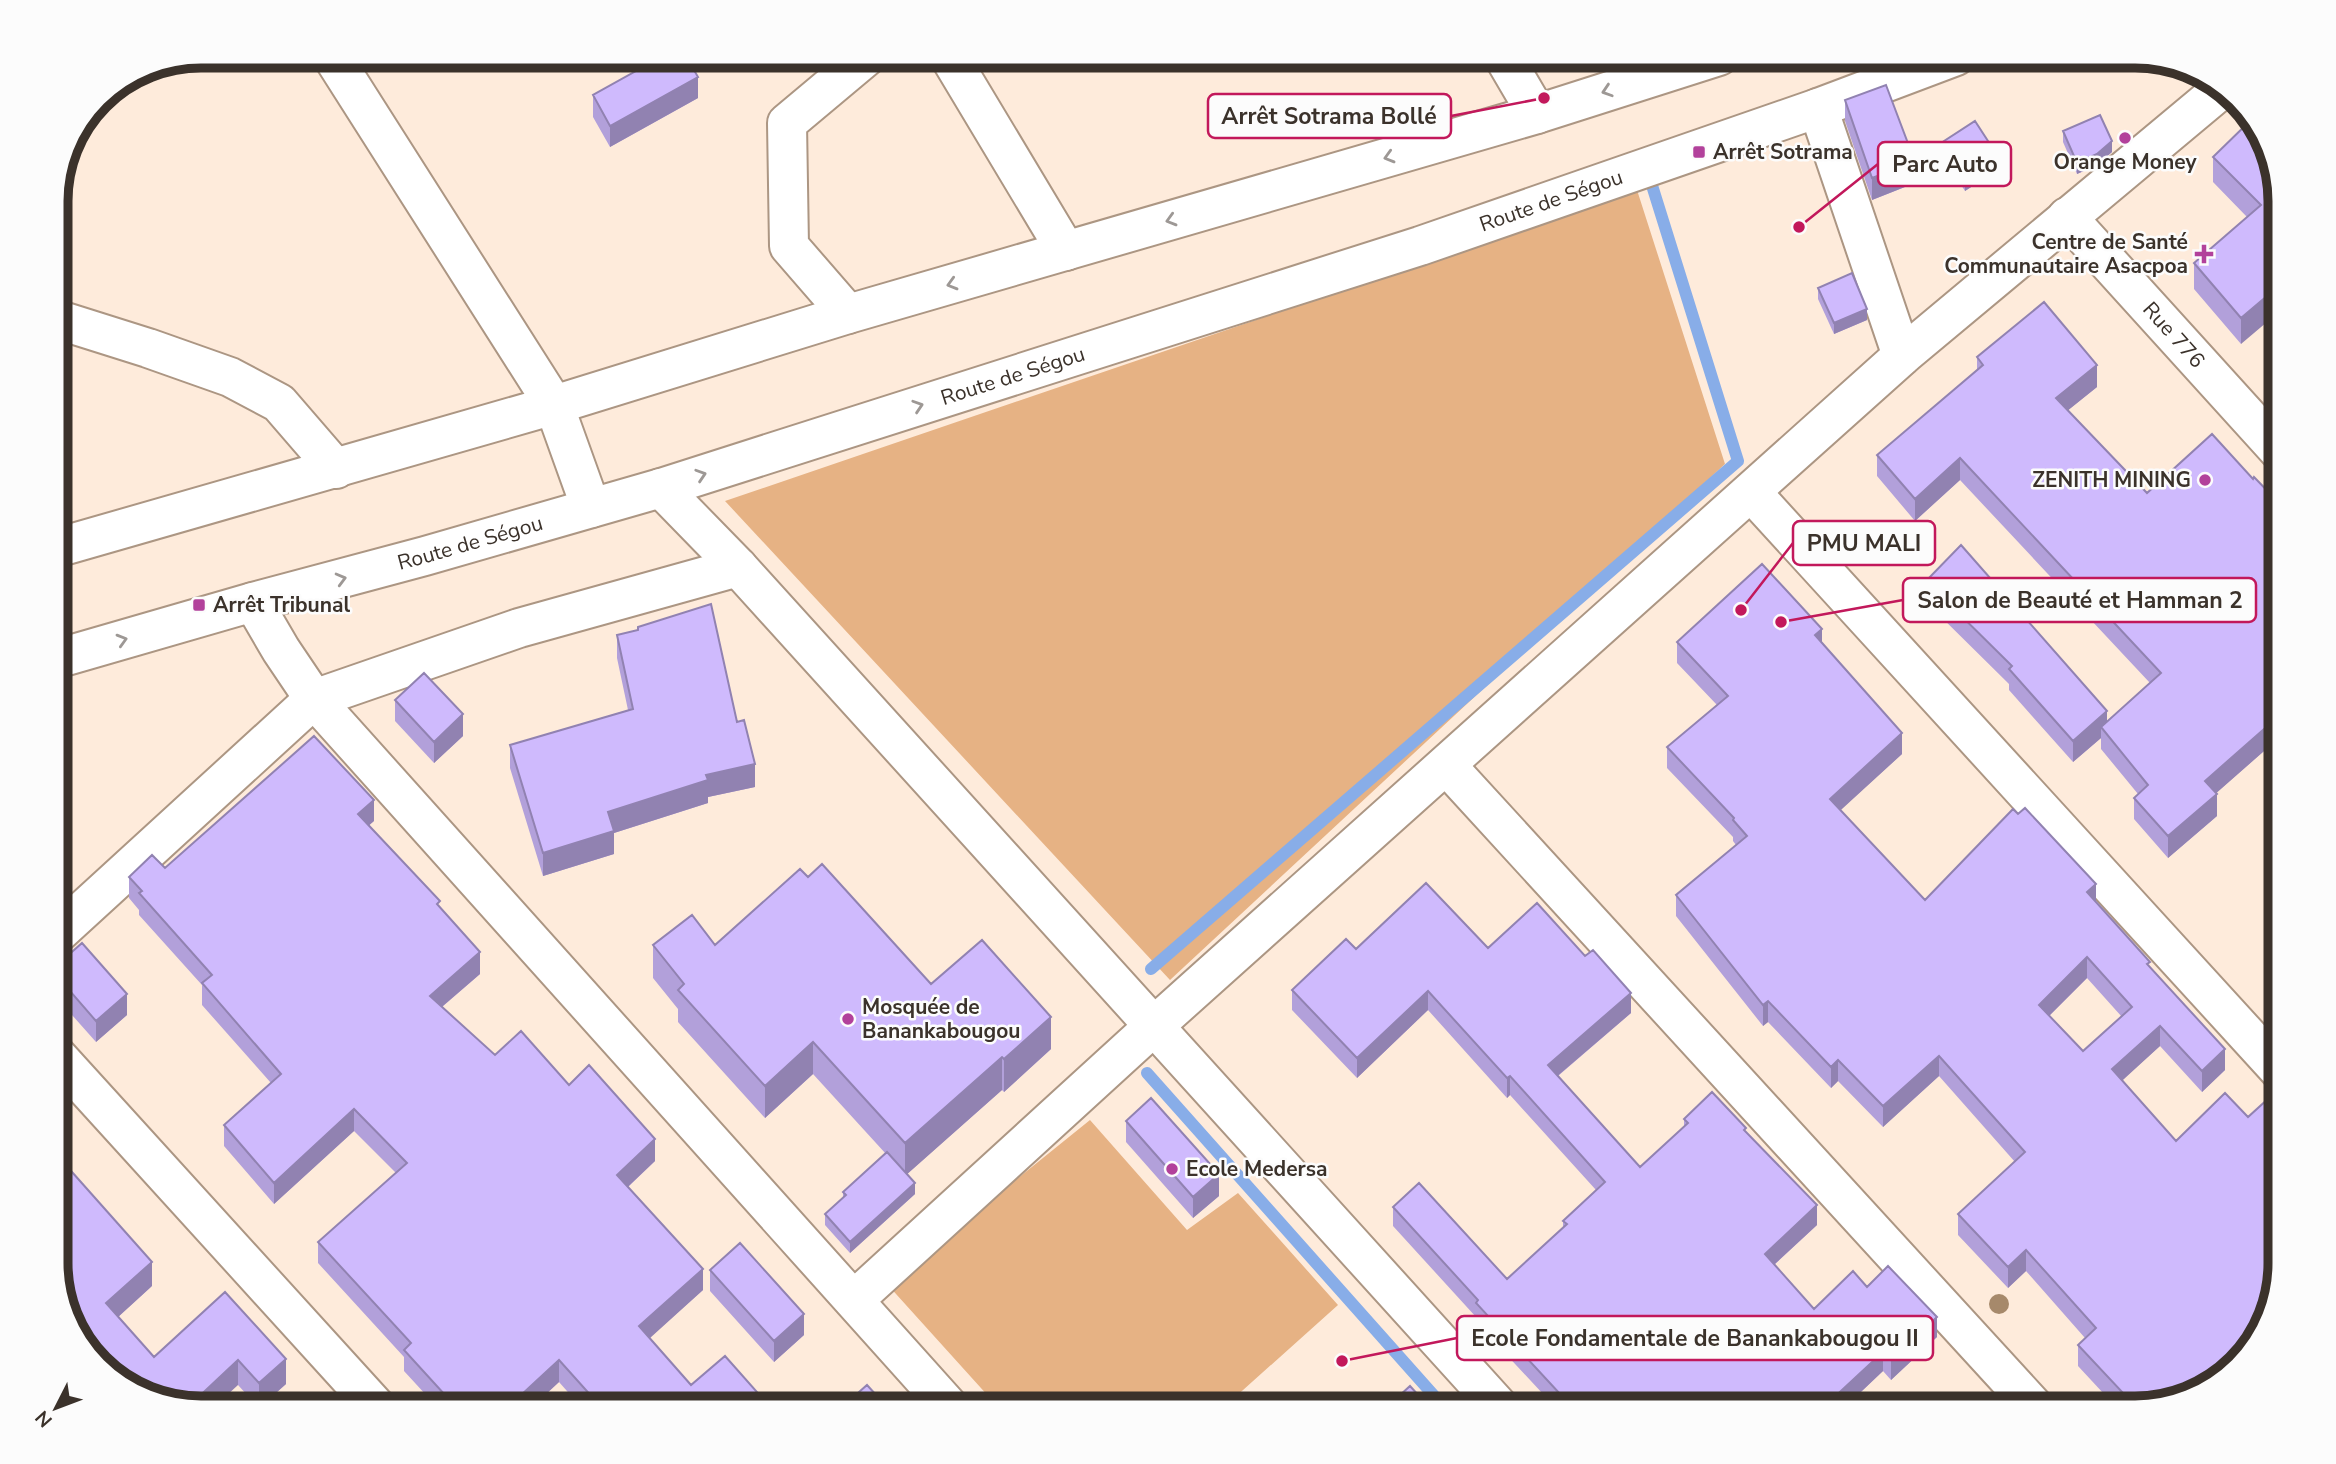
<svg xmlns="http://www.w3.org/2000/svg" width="2336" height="1464" viewBox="0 0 2336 1464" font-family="'Nunito Sans',sans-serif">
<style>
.green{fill:#e6b284}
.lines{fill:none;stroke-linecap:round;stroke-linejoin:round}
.stream{stroke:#88ade8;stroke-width:12}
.minor-casing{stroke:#ac9683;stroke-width:42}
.highway-casing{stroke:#ac9683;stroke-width:42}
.minor{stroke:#fff;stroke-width:38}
.highway{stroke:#fff;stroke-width:38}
.tree{fill:#a6896b}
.wall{fill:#b2a0da;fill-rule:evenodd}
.shaded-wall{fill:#9182b1}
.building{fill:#cfbafd;stroke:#9182b1;stroke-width:2;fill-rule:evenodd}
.oneway{stroke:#9d9895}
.poi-dot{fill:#b2419b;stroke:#fcfcfc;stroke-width:2.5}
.labels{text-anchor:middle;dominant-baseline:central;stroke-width:5;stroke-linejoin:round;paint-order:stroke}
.poi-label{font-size:21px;font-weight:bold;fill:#3b322b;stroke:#fcfcfc;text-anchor:start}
.street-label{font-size:21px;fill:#3b322b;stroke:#fcfcfc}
.rim{fill:none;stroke:#3b322b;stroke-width:9}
.leader{fill:none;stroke:#c2185b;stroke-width:2.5}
.callout-dot{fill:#c2185b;stroke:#fcfcfc;stroke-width:2.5}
.callout{fill:#fcfcfc;stroke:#c2185b;stroke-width:2.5}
.callout-label{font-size:23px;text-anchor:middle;font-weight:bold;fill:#3b322b}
</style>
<rect width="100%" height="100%" fill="#feebdb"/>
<!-- green -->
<path class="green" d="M1637 190 1725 464 1170 980 725 501Z
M1090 1120 1187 1230 1238 1193 1338 1305 1223 1408H999L887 1284Z"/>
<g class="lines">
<!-- stream -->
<path class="stream" d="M1151 969 1738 461 1650 179
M1147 1073 1445 1408"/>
<defs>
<g id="minor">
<path d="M332 56 554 405 591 508"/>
<path d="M949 56 1066 251"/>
<path d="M1503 56 1537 114"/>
<path d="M1818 108 1902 356"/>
<path id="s1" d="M2067 217 2280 452"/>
<path d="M848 314 789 246 787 123 867 56"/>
<path d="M56 319 148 348 230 377 279 403 336 469"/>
<path d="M661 488 738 567 1500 1408"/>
<path d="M1752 493 2280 1071"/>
<path d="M253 602 281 650 314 699 950 1408"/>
<path d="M1447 766 2035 1408"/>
<path d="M56 935 314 699 519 628 738 567"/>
<path d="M56 1055 377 1408"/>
<path d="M854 1300 1154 1026 1902 356 2223 88"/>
</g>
<g id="highway">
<path d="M56 548 554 405 848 314 1537 114 1719 56"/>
<path id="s2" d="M56 659 253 602 425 556 661 488 1420 246 1818 108 1956 56"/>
</g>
</defs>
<!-- minor casing -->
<use href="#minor" class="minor-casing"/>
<!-- highway casing -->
<use href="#highway" class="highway-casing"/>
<!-- minor -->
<use href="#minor" class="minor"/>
<!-- highway -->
<use href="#highway" class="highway"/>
</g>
<!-- trees -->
<circle class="tree" cx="1999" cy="1304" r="10"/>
<!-- wall -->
<path class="wall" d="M593 95 698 98 610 147 593 117Z
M1845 100 1915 183 1872 200 1845 121Z
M2063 131 2112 152 2097 165 2077 174 2063 142Z
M1941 143 1999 169 1965 191 1941 154Z
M2213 157 2280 201 2241 344 2194 289V263L2247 217 2213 182Z
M1818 288 1867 320 1834 334 1818 299Z
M1977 357 2097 387 2068 410 2280 737 2216 793 2217 816 2168 858 2134 819V798L2138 794 2101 749V738L2073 762 2009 690V684L1926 602V581L2107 721 2150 683 1960 480 1915 521 1877 476V455L1977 371Z
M638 627 737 722 755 787 708 797V803L614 833V854L543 876 510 768V745L628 710 617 658V635L638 630Z
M1677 642 1822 643 1902 754 1840 810 1925 900 2096 902 2150 968 2225 1070 2202 1092 2160 1046 2122 1080 2207 1389 2135 1408H2117L2078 1366V1345L2085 1338 2026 1271 2008 1288 1958 1235V1214L2015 1162 1939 1076 1883 1127 1838 1081 1831 1088 1768 1022 1763 1026 1676 916V895L1736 845 1733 841V837L1667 768V747L1717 705 1677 663ZM2087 978 2122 1017 2083 1051 2049 1016Z
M395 700 463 736 434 763 395 721Z
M374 821 369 825 440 908 480 974 442 1007 495 1055 569 1085 655 1161 628 1187 703 1290 649 1338 691 1385 771 1408H582L559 1382 531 1408H438L404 1371V1357L318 1263V1242L396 1173 354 1131 274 1204 224 1146V1125L271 1083 202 1005V985L139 915V910L129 898V877Z
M808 877 931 984 1051 1049 1004 1092 1002 1090 907 1174 915 1194 850 1253 825 1225V1214L843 1198V1192L886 1154 813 1074 765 1118 678 1022V1009L653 978V945H715Z
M1488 948 1631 1013 1558 1076 1640 1167 1684 1127V1119L1746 1132 1817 1225 1774 1265 1814 1309 1867 1287 1937 1337 1891 1380 1883 1371 1844 1408H1556L1476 1322V1317L1393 1226V1207L1507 1279 1563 1228V1221L1596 1190 1510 1095 1507 1098 1428 1010 1357 1078 1292 1010V990L1356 949Z
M56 966 127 1015 96 1042 56 997Z
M1126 1121 1219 1196 1193 1218 1126 1142Z
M710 1270 804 1335 774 1362 710 1291Z
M152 1286 118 1317 154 1357 225 1292 286 1384 259 1408 238 1385 75 1335Z"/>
<!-- shaded-wall -->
<path class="shaded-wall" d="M698 77V98L610 147V126Z
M2112 141V152L2097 165 2077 174V163Z
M1999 158V169L1965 191V180Z
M1915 162V183L1872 200V178Z
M2280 285V311L2241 344V318Z
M1867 309V320L1834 334V323Z
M2097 365V387L2056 420V398Z
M1960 458V480L1915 521V499Z
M1822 629V650L1815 635Z
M2107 711V732L2101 727V738L2073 762V741Z
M463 714V736L434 763V742Z
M2280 715V737L2205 803V781Z
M1902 733V754L1830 820V799Z
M755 764V787L708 797V803L614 833V854L543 876V853L608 812 706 775Z
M2217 794V816L2168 858V836Z
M374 800V821L358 835V814Z
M2096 884V905L2087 892Z
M480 952V974L430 1017V996Z
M2087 957V978L2039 1026V1005Z
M1428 991V1010L1357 1078V1058Z
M1631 993V1013L1548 1084V1065Z
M127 994V1015L96 1042V1021Z
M1768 1001V1022L1763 1026V1005Z
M1051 1017V1049L1004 1092V1059Z
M2160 1026V1046L2112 1090V1069Z
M813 1042V1074L765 1118V1086Z
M2225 1049V1070L2202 1092V1071Z
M1939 1056V1076L1883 1127V1106Z
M1002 1057V1090L905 1176V1143Z
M1838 1060V1081L1831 1088V1067Z
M1510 1076V1095L1507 1098V1078Z
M354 1109V1131L274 1204V1183Z
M655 1139V1161L617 1197V1175Z
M1219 1174V1196L1193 1218V1197Z
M915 1183V1194L850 1253V1242Z
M1817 1205V1225L1765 1273V1254Z
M2026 1250V1271L2008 1288V1267Z
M152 1262V1286L106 1328V1303Z
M703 1269V1290L639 1348V1326Z
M804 1314V1335L774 1362V1341Z
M1937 1317V1337L1891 1380V1360Z
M1883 1352V1371L1844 1408H1829V1402Z
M286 1359V1384L259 1408V1383Z
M238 1360V1385L213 1408H201L190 1405Z
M559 1360V1382L531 1408H507Z
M1706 1397V1408H1693Z
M1672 1398V1408H1661Z"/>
<!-- building -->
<path class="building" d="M663 56H686L698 77 610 126 593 95Z
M1886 85 1915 162 1872 178 1845 100Z
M2100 115 2112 141 2097 154 2077 163 2063 131Z
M2252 119 2261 129 2280 201V285L2241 318 2194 263 2261 205 2213 157Z
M1975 121 1999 158 1965 180 1941 143Z
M1852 273 1867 309 1834 323 1818 288Z
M2044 302 2097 365 2056 398 2147 493 2212 434 2253 479 2254 477 2280 504V715L2205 781 2217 794 2168 836 2134 798 2148 785 2101 727 2161 673 1960 458 1915 499 1877 455 1983 365 1977 357Z
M1961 545 2107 711 2073 741 2009 669 2012 666 1926 581Z
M1762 564 1822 629 1815 635 1902 733 1830 799 1925 900 2013 809 2018 814 2025 808 2096 884 2087 892 2150 962 2147 964 2225 1049 2202 1071 2160 1026 2112 1069 2176 1141 2225 1093 2248 1117 2269 1098 2280 1110V1263L2256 1343 2207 1389 2137 1408 2078 1345 2096 1328 2026 1250 2008 1267 1958 1214 2025 1152 1939 1056 1883 1106 1838 1060 1831 1067 1768 1001 1763 1005 1676 895 1747 836 1733 820 1734 818 1667 747 1728 696 1677 642ZM2087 957 2132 1007 2083 1051 2039 1005Z
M711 604 737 722 744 720 755 764 706 775 708 780 608 812 614 831 543 853 510 745 633 709 617 635 638 630V627Z
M424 673 463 714 434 742 395 700Z
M314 736 374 800 358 814 440 901 437 904 480 952 430 996 495 1055 521 1031 569 1085 589 1065 655 1139 617 1175 703 1269 639 1326 691 1385 725 1356 771 1408H602L559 1360 507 1408H455L456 1407 404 1350 411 1343 318 1242 407 1163 354 1109 274 1183 224 1125 281 1074 202 983 212 975 139 893 142 891 129 877 152 855 165 868Z
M822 864 931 984 982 940 1051 1017 1004 1059 1002 1057 905 1143 813 1042 765 1086 678 990 684 984 653 945 692 915 715 945 800 869 808 877Z
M1426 883 1488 948 1537 903 1585 956 1593 950 1631 993 1548 1065 1640 1167 1688 1123 1684 1119 1712 1092 1746 1128 1744 1130 1817 1205 1765 1254 1814 1309 1853 1271 1867 1287 1888 1266 1937 1317 1891 1360 1883 1352 1829 1402 1834 1408H1716L1706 1397 1693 1408H1681L1672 1398 1661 1408H1569L1559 1396 1561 1395 1476 1303 1478 1300 1393 1207 1419 1183 1507 1279 1567 1224 1563 1221 1605 1182 1510 1076 1507 1078 1428 991 1357 1058 1292 990 1346 939 1356 949Z
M82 943 127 994 96 1021 56 975V966Z
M1151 1098 1219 1174 1193 1197 1126 1121Z
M887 1152 915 1183 850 1242 825 1214 846 1195 843 1192Z
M64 1163 152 1262 106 1303 154 1357 225 1292 286 1359 259 1383 238 1360 190 1405 121 1384 75 1335 56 1272V1170Z
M740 1243 804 1314 774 1341 710 1270Z
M867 1385 888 1408H841Z
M1410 1386 1430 1408H1386Z
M1946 1394 1958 1408H1930Z
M1991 1402 1996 1408H1985Z"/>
<!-- one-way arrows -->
<defs><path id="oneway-chevron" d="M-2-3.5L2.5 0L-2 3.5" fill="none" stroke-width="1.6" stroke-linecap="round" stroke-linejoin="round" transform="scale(1.75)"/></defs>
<g class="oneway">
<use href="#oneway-chevron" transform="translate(1607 91) rotate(162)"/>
<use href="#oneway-chevron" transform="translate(1389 157) rotate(164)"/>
<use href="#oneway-chevron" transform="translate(1171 220) rotate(164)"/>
<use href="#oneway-chevron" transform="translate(952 284) rotate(164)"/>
<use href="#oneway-chevron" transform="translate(918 406) rotate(-18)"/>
<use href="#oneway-chevron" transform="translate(701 475) rotate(-18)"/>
<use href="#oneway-chevron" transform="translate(341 579) rotate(-15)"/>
<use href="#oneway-chevron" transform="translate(122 640) rotate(-16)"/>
</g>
<!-- markers -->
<g class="poi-dot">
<circle cx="2125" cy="138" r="7"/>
<rect x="1692" y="145" width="14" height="14" rx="3.5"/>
<path d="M2200.5 243.5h7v7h7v7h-7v7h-7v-7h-7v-7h7z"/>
<circle cx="2205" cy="480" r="7"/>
<rect x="192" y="598" width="14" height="14" rx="3.5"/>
<circle cx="848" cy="1019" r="7"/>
<circle cx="1172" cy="1169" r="7"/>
</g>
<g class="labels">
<!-- poi labels -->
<g class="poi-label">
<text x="1713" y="152">Arrêt Sotrama</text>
<text x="2125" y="162" text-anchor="middle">Orange Money</text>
<text x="2188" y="242" text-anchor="end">Centre de Santé<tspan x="2188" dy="24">Communautaire Asacpoa</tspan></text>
<text x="2191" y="480" text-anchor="end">ZENITH MINING</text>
<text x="213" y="605">Arrêt Tribunal</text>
<text x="862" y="1007">Mosquée de<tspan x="862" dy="24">Banankabougou</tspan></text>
<text x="1186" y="1169">Ecole Medersa</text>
</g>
<!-- street labels -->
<g class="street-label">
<text stroke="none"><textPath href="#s2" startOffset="1564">Route de Ségou</textPath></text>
<text stroke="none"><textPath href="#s1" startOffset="159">Rue 776</textPath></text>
<text stroke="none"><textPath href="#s2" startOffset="998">Route de Ségou</textPath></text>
<text stroke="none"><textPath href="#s2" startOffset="430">Route de Ségou</textPath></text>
</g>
</g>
<!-- crop -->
<path d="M0 0H2336V1464H0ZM201 68H2135A133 133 0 0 1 2268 201V1263A133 133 0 0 1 2135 1396H201A133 133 0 0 1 68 1263V201A133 133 0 0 1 201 68Z" fill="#fcfcfc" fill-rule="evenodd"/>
<path class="rim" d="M201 68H2135A133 133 0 0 1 2268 201V1263A133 133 0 0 1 2135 1396H201A133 133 0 0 1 68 1263V201A133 133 0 0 1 201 68Z"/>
<!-- callouts -->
<path class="leader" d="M1544 98L1451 116M1799 227L1878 164M1741 610L1793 543M1781 622L1903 600M1342 1361L1457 1338"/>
<g class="callout-dot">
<circle cx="1544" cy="98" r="7"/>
<circle cx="1799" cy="227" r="7"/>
<circle cx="1741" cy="610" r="7"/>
<circle cx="1781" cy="622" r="7"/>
<circle cx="1342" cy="1361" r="7"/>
</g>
<g class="callout">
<rect x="1208" y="94" width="243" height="44" rx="7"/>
<rect x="1878" y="142" width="133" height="44" rx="7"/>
<rect x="1793" y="521" width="142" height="44" rx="7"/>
<rect x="1903" y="578" width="353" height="44" rx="7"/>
<rect x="1457" y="1316" width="476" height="44" rx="7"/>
</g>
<g class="callout-label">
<text x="1329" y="124">Arrêt Sotrama Bollé</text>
<text x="1945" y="172">Parc Auto</text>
<text x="1864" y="551">PMU MALI</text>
<text x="2080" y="608">Salon de Beauté et Hamman 2</text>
<text x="1695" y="1346">Ecole Fondamentale de Banankabougou II</text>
</g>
<!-- north arrow -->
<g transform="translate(56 1408) rotate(228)" stroke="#fcfcfc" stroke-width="5" paint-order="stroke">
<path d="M0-5L12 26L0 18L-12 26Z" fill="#3b322b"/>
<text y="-10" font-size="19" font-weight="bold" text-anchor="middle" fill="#3b322b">N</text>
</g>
</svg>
